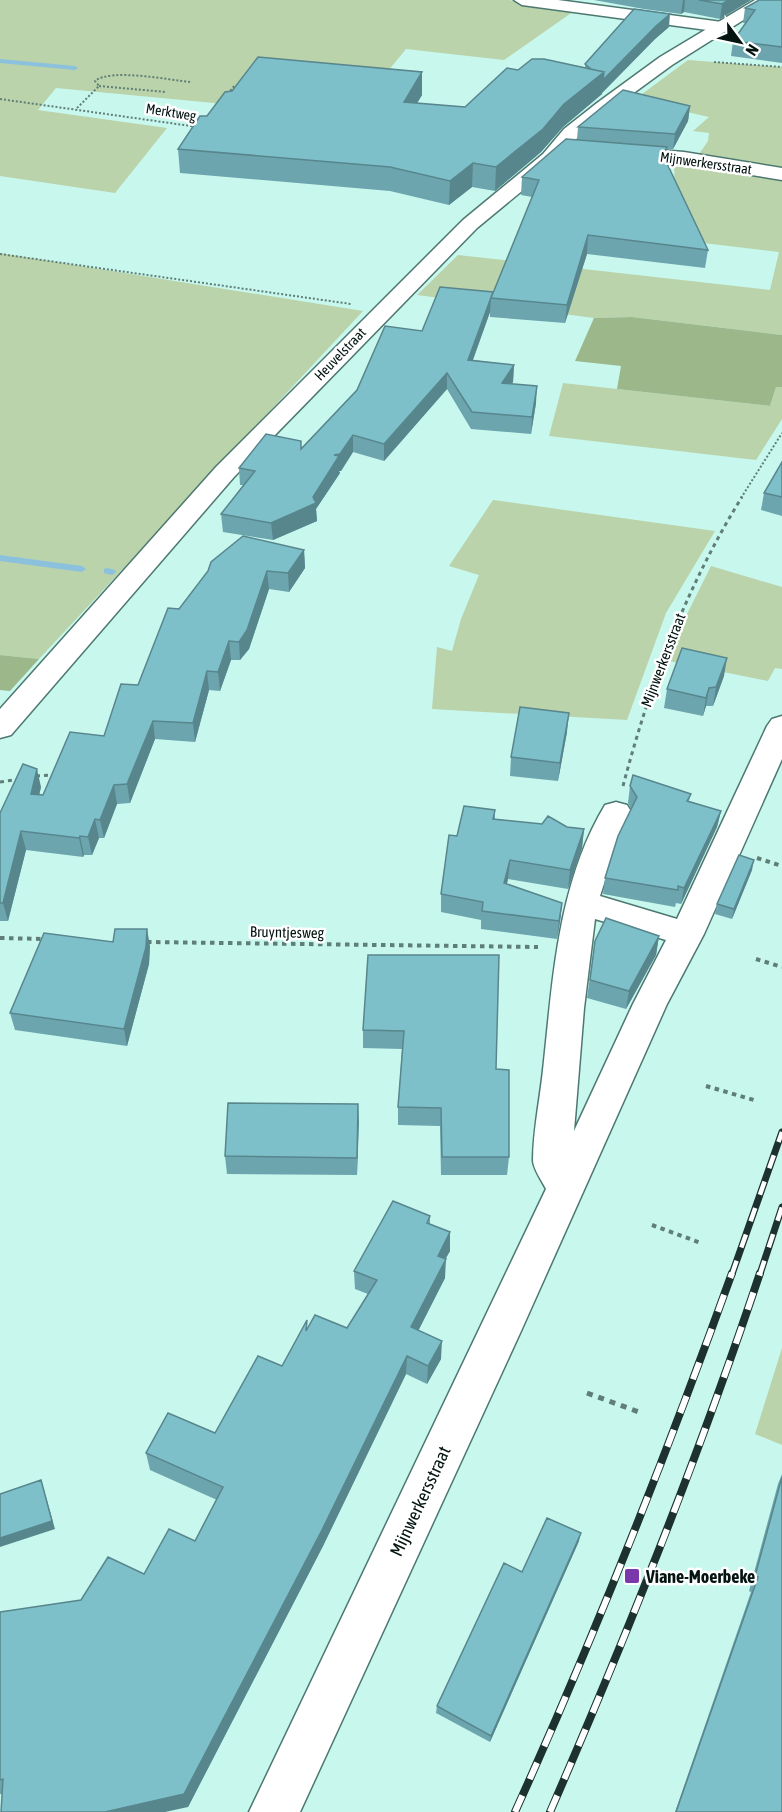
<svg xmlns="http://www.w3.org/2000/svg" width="782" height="1812" viewBox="0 0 782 1812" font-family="'Asap Condensed',sans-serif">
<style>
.green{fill:#bad3aa}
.forest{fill:#9cb78a}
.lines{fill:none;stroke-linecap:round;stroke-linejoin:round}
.stream{fill:#8cc1de;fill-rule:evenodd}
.minor-casing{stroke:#4d7871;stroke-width:3}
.tertiary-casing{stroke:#4d7871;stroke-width:3}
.path-far3{stroke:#5f7e78;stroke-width:2;stroke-dasharray:2 2;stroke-linecap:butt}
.path-far2{stroke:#5f7e78;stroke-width:3;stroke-dasharray:4 4;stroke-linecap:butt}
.path-far1{stroke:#5f7e78;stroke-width:4;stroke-dasharray:4.5 4.5;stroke-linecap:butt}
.path{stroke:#5f7e78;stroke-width:5;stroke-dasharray:6 6;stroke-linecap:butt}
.minor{fill:#fff;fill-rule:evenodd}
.tertiary{fill:#fff;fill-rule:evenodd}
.rail-far1-casing{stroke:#1d322f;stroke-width:7}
.rail-casing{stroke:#1d322f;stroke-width:8}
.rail-far1{stroke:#fff;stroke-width:4.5;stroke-dasharray:14;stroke-linecap:butt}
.rail{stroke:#fff;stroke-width:6;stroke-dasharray:18;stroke-linecap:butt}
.wall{fill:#6ca5ae}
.shaded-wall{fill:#58868d}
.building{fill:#7ec0ca;stroke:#58868d;stroke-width:1.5}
.poi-dot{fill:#7a38ad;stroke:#fff;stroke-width:2}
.labels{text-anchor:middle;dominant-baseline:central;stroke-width:5;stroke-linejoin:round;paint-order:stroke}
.far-street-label{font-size:14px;fill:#031411;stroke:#fff}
.street-label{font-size:15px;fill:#031411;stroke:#fff}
.near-street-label{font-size:18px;fill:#031411;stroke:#fff}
.near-poi-label{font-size:18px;font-weight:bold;fill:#031411;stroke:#fff;text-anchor:start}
</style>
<rect width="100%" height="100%" fill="#c8f7ee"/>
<!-- green -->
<path class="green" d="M0 0H508L577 9 504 60 406 49 351 116 56 88 38 110 167 128 115 193 0 176Z
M688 60 782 67V172L697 157 708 141 709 133 693 131 709 117 634 100Z
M674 160 782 179V335L632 317 594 318 417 295 458 255 770 290 779 252 620 233 675 206Z
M0 253 363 311 39 659 0 655Z
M563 383 770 406 776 387H782V419L756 460 549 436Z
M493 500 715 531 666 613 627 720 432 709 437 647 452 651 461 619 479 575 449 566Z
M711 566 782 587V669L775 668 768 681 664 660Z
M782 1348V1445L755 1434Z"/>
<!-- forest -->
<path class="forest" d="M632 317 782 335V387H776L770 406 617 389 621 366 575 361 594 318Z
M0 655 39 659 10 691 0 690Z"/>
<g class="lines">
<!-- stream -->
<path class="stream" d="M0 59 75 66 78 68 75 70 0 63Z
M0 555 82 566 86 569 82 572 0 561Z
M107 568 115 570 116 572 112 575 104 573V569Z"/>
<defs>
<path id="minor" d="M514 0H558L722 22 730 27 722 32 522 5Z
M620 147 684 152 782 168V180L684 164 613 157 610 153 613 149Z
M782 716V759L704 934 667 1004 521 1331 300 1812H249L546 1189C542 1181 534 1170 533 1161 533 1131 540 1099 543 1070 553 980 557 885 605 805L616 802 627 805 632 813 614 852 600 896 677 919 767 726 772 719ZM595 919 666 940 633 1004 574 1131 584 1008Z"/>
<path id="tertiary" d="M755 0H775L672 65 609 111 578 137 557 162 477 228 234 477 11 735 0 738V709L216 467 463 220 543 154 564 129 597 103 660 57Z"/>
</defs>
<!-- minor casing -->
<use href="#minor" class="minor-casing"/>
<!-- tertiary casing -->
<use href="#tertiary" class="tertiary-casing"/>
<!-- path-far3 -->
<path class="path-far3" d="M714 62 782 67
M99 86 166 92
M228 94 234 86
M0 99 198 127
M77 108 99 86 95 81C111 68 169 80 190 82
M0 254 351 304
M741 498 782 433"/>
<!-- path-far2 -->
<path class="path-far2" d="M36 776 55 775
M0 782 20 779
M623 786C650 684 686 587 742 497"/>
<!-- path-far1 -->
<path class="path-far1" d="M757 858 782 866
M0 938 46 939
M147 942 538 947
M756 959 782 967
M706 1086 754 1100
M652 1225 701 1243"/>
<!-- path -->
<path class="path" d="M587 1393 639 1412"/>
<!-- minor -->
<use href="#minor" class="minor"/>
<!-- tertiary -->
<use href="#tertiary" class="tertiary"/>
<defs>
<path id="rail-far1" d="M732 1274 782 1132
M760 1274 782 1207"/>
<path id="rail" d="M515 1812C595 1635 666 1456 732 1273
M550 1812C627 1635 699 1456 760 1273"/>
</defs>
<!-- rail-far1 casing -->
<use href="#rail-far1" class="rail-far1-casing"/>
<!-- rail casing -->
<use href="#rail" class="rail-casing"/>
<!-- rail-far1 -->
<use href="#rail-far1" class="rail-far1"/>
<!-- rail -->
<use href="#rail" class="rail"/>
</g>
<!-- wall -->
<path class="wall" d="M594 0H751L720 19 684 12 681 14 644 9Z
M782 0V63L731 56 733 41 746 23H743L745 8Z
M669 27 655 39 602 93V94L563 127 541 152 495 191 472 187 449 205 390 191 180 173 178 149 207 116 422 95 417 103 465 107 518 70 585 68V64Z
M690 106 688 121 673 149H667L665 161 708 250 705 268 587 254 565 323 490 317V312L473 360 514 365 513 382 511 384 536 403 531 434 471 429 447 389 384 461 353 452 341 471H339L340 473 316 509 317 521 273 540 223 532 221 514 243 485H240L239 468 301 449 422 331 492 295 532 197 521 195 522 177 577 140 578 127Z
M782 462V516L761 510 764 493Z
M304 550 305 568 289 592 269 589 249 649 240 660H231L220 691 209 690 195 742 155 739 130 803 117 804 104 838H99L92 855H84L83 857 26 850 8 921H0V813L41 787 39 795H43L104 736 138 685 179 609Z
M724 676 713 706H706L703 716 664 708 667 689Z
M567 732 558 781 510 776 511 757Z
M630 786 691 794 689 801 721 811 717 827 681 904 676 903 675 907 603 894 605 878 631 809 628 803Z
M495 810V819L584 829 582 848 568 889 508 879 507 884 562 903 560 922 557 939 481 929V920L441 912V894L457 836Z
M752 870 732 919 715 914 717 904Z
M659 936 656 955 626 1009 587 998 595 941Z
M150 946 149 964 127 1046 15 1030 10 1013Z
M368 955 496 1069 509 1157 507 1175H441L440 1126 398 1125V1107L402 1049 363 1048V1030Z
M358 1104 357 1175 227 1174 225 1156Z
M430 1216V1224L450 1232V1251L445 1259V1278L418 1331 441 1359 427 1384 406 1374 323 1546 188 1807 0 1794V1612L81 1600 144 1574 195 1541 217 1500 150 1470 146 1453 215 1433 282 1366 307 1329 347 1328 368 1294 355 1289 354 1271Z
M782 1474V1812H675L751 1592 749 1591 778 1484Z
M579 1541 490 1742 436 1713 437 1706Z"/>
<!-- shaded-wall -->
<path class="shaded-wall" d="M683 0H685L684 12 681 14Z
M729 0H751L720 19 722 4Z
M670 14 669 27 655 39 602 93 603 80 656 26Z
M422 72V95L404 125V102Z
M604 72 602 94 563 127 541 152 495 191 496 167 564 104Z
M690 106 688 121 673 149 675 134Z
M667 147 665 165 663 155Z
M473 163 472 187 449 205 450 181Z
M588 235 587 254 565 323 567 305Z
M493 292 492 298H491L490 312 467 376 468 360Z
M514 365 513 382 501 400 502 383Z
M447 373V389L384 461V444Z
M537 386 536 403 531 434 532 417Z
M353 435V452L341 471H339L340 473 316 509 317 521 273 540 271 523 313 497 334 455Z
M304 550 305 568 289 592 288 573Z
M267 571 269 589 249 649 240 660 239 642Z
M229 641 231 660 220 691 218 672Z
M727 658 724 676 713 706 716 687Z
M207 671 209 690 195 742 193 723Z
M709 688 706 706 703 716 706 698Z
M569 713 567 732 558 781 560 763Z
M153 721 155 739 130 803 127 784Z
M37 769 41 787 35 813 31 794Z
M114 785 117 804 104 838 100 820Z
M721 811 717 827 681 904 684 888Z
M95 819 99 838 92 855 88 837Z
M584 829 582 848 568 889 570 870Z
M21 831 26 850 8 921 3 903Z
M80 836 84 855 83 857 79 838Z
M510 860 508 879 502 902 504 883Z
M754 860 752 870 732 919 734 909Z
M562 903 560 922 557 939 559 921Z
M147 929 150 946 149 964 127 1046 124 1029Z
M659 936 656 955 626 1009 629 991Z
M358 1104 359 1122 357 1175V1158Z
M450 1232V1251L437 1274 438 1256Z
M446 1259 445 1278 411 1345V1327Z
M442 1341 441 1359 427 1384 428 1366Z
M407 1356 406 1374 323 1546 188 1807 165 1812H105Z
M41 1480 55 1529 0 1547V1538Z
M581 1533 579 1541 490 1742 491 1736Z"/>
<!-- building -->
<path class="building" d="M699 0H729L722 4Z
M759 0H782V47L733 41 755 10 745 8Z
M634 9 670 14 656 26 603 80 604 72 591 69 585 64Z
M258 57 422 72 404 102 465 107 507 68 518 70 532 59H544L604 72 564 104 543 129 496 167 473 163 450 181 390 167 178 149 200 116H207L225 92 232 91Z
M623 90 690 106 675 134 578 127Z
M566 139 667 147 663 155 708 250 588 235 567 305 491 298 539 180 522 177Z
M440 287 493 292 468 360 514 365 502 383 537 386 532 417 472 412 447 373 384 444 353 435 340 454 334 455 339 456 313 497 316 503 271 523 221 514 255 471 239 468 266 434 301 441V449L357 390 385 326 422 331Z
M782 462V497L764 493Z
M243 536 304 550 288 573 267 571 247 630 239 642 229 641 218 672 207 671 193 723 153 721 127 784 114 785 100 820 95 819 88 837 80 836 79 838 21 831 3 903H0V813L23 764 37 769 31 794 43 795 70 732 104 736 121 684 138 685 168 608 179 609 208 571 211 562Z
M682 648 727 658 716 687 709 688 706 698 667 689Z
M520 707 569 713 560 763 511 757Z
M633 775 691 794 687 801 721 811 684 888 678 886V890L605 878 618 836 637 797 630 786Z
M464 806 495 810 493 819 542 824 548 816 567 827 584 829 570 870 510 860 504 883 562 903 559 921 482 911 483 902 441 894 449 835 457 836Z
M739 855 754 860 734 909 717 904Z
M606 918 659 936 629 991 590 980 595 941Z
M115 929H147L146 947 124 1029 10 1013 44 933 113 942Z
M368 955H499L496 1069 509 1070V1157H442L441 1108 398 1107 404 1031 363 1030Z
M228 1103 358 1104 357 1158 225 1156Z
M393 1201 430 1216 427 1223 450 1232 438 1256 446 1259 411 1327 442 1341 428 1366 407 1356 322 1530 184 1794 105 1812H1L3 1779 0 1780V1612L81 1600 108 1557 144 1574 169 1529 195 1541 223 1487 146 1453 168 1413 215 1433 258 1356 282 1366 307 1320 306 1331 315 1315 347 1328 377 1280 354 1271Z
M782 1477V1812H676L758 1577 755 1576Z
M41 1480 52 1521 0 1538V1494Z
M547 1518 581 1533 491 1736 437 1706 504 1563 522 1572Z"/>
<!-- markers -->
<rect class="poi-dot" x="624" y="1568" width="16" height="16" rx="3"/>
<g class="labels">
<!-- far-street labels -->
<g class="far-street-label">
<text transform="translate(171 112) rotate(9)">Merktweg</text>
<text transform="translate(706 163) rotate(8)">Mijnwerkersstraat</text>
<text transform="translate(340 354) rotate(-46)">Heuvelstraat</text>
</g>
<!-- street labels -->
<g class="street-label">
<text transform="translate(663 660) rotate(-69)">Mijnwerkersstraat</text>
<text transform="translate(287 932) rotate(1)">Bruyntjesweg</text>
</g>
<!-- near-street labels -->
<g class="near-street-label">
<text transform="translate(420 1501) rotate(-65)">Mijnwerkersstraat</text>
</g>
<!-- near-poi labels -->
<g class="near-poi-label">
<text x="646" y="1576">Viane-Moerbeke</text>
</g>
</g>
<!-- north arrow -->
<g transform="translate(740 42) rotate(123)" stroke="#ffffff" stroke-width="4.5" paint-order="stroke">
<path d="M0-4.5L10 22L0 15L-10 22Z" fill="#031411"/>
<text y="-9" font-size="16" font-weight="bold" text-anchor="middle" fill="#031411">N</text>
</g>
</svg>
